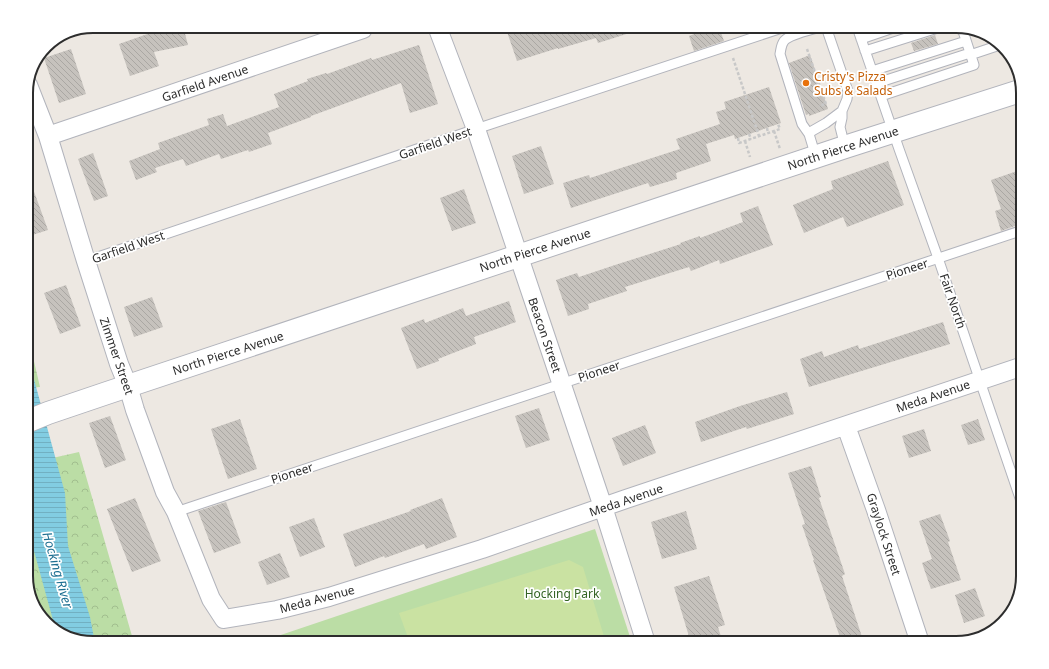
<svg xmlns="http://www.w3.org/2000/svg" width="1049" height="669" viewBox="0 0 1049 669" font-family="'Noto Sans',sans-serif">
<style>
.forest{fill:url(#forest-crowns)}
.park{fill:#bbdda5}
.pitch{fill:#cae2a2}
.water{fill:url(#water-rules)}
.building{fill:url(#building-back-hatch)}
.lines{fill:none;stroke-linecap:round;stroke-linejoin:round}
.service-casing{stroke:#b2b4bc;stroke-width:11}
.minor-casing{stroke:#b2b4bc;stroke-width:20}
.tertiary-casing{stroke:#b2b4bc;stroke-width:24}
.path{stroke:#c8c8c8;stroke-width:2.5;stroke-dasharray:3 2;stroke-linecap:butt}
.service{stroke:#fff;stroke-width:9}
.minor{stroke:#fff;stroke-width:18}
.tertiary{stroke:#fff;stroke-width:22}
.food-dot{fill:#e8710a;stroke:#fff;stroke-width:1.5}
.labels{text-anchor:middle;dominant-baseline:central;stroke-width:3.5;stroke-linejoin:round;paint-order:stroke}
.food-label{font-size:12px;fill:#c56008;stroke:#fff;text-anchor:start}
.street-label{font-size:12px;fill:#2d2d2d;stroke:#fff}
.park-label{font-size:12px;fill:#346424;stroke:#fff}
.water-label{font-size:13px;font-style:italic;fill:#1e6f91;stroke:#fff}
.rim{fill:none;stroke:#2d2d2d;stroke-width:2}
</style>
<defs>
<pattern id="forest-crowns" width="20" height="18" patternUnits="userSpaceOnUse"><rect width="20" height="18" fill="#bbdda5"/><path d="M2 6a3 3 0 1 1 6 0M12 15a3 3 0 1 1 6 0" fill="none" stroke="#a1be8e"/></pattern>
<pattern id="water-rules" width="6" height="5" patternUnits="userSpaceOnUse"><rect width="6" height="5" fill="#82cde2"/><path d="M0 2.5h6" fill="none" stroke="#71b0c2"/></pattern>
<pattern id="building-back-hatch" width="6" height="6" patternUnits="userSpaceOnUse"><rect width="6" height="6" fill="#c6c2bd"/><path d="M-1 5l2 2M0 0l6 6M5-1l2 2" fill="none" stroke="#aaa7a3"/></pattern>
</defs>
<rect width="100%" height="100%" fill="#ede8e2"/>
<!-- forest -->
<path class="forest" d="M26 327 40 387 26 388Z
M79 452 134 643H93L56 632 35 610 26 580V464Z"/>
<!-- park -->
<path class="park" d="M595 529 632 643H257Z"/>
<!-- pitch -->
<path class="pitch" d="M569 560 583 567 606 643H410L399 613Z"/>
<!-- water -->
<path class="water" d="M26 350 65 493 68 546 90 617 95 643 56 631 26 522Z"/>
<!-- building -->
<path class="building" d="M713 27H719L724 41 694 51 689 36Z
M635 28 636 31 598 43 596 38 558 49V48L517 61 506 29Z
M184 30 188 45 154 52 159 66 130 76 119 44 156 31Z
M935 35 938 44 914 51 911 43Z
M419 45 438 104 410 113 401 83 311 116V117L268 133 272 144 249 152 248 150 221 159 219 154 186 166 183 159 155 168 157 172 136 180 129 161 160 149 158 143 209 125 207 119 223 114 227 126 279 107 274 94 308 81 307 79 326 73 327 74 371 58 372 60Z
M71 49 86 94 59 103 44 58Z
M810 55 828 109 809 116V114L806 115 789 63Z
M769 87 781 123 735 139 734 135 706 144 711 161 676 173 677 179 650 187 648 183 571 208 563 183 589 175 590 178 680 149 676 139 720 124 716 112 726 109 724 102Z
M541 146 554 184 524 194 512 156Z
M93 153 108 196 94 201 78 159Z
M888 161 904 205 847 227 843 217 804 233 793 205 833 189 831 181Z
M1020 170 1023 178V223L1001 231 995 211 1001 209 991 180Z
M28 175 48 230 26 237V176Z
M464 189 476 223 452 231 440 198Z
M758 206 773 245 720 264 719 260 691 271 689 267 625 287 627 291 588 304 589 309 568 316 556 280 577 273 579 277 615 265 681 244 680 243 700 236V238L743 222 740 213Z
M66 285 81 326 60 334 44 293Z
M152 297 163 327 134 337 124 307Z
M509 301 516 322 474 337 476 344 438 359 439 361 417 369 401 328 424 319 425 323 463 308 466 316Z
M943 322 950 344 809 387 800 359 822 351 824 357 858 345 859 349Z
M787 392 794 414 747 429 746 427 701 442 695 422 740 406Z
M539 408 550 440 526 448 515 416Z
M110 416 126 460 105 468 89 423Z
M240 419 257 469 228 479 211 429Z
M978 419 985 440 968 445 961 425Z
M645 425 656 453 623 466 612 438Z
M924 429 931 451 909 458 902 436Z
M811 466 821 497 819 498 845 574 842 576 864 643H842L813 560H814L802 525 805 524 788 473Z
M135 498 161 561 132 572 107 509Z
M442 498 457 537 426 549 424 544 385 558 384 556 355 567 343 534 411 511 410 510Z
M226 502 241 543 214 553 198 511Z
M686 511 697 549 662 559 651 522Z
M940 514 950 541 948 542 961 580 931 589 922 563 932 559 919 521Z
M314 518 325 547 300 557 289 527Z
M280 553 290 577 267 585 258 562Z
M709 576 725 625 718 627 723 643H691L674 587Z
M975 588 985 616 964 623 955 595Z"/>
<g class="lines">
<defs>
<path id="service" d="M826 27 848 91 847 99 842 111
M857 27 899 149 938 258 1023 507
M861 39 899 26
M865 51 944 26
M970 55 1000 45
M872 71 966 41
M877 83 970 53
M881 96 974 65 962 28
M809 134 802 124 780 54C781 49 781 45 784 41 790 34 811 30 820 27
M816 157 809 134 812 131 826 123 842 111V118L840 127 845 147
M86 261 476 129 785 27
M176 512 1023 230"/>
<path id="minor" d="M438 29 476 129 525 275 603 507 646 643
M28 85 48 136 86 261 119 364 128 386 135 410 165 492 176 512 211 599 224 619 277 610 329 597 482 549 626 499 1023 366
M48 136 363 29
M846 426 876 510 920 643"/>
<path id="tertiary" d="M26 422 48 413 107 393 845 147 1023 90"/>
</defs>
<!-- service casing -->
<use href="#service" class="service-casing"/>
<!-- minor casing -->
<use href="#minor" class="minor-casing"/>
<!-- tertiary casing -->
<use href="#tertiary" class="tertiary-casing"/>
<!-- path -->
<path class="path" d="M807 49 826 104 819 106
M733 58 759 136
M767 128 768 133
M774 131 780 149
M749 134 751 139
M738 138 739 143 780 129 778 124
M745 141 750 157
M221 643 222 636"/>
<!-- service -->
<use href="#service" class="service"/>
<!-- minor -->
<use href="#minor" class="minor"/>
<!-- tertiary -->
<use href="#tertiary" class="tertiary"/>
</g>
<!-- markers -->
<circle class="food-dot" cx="806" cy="83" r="4"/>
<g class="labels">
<!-- food labels -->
<g class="food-label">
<text x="814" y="76">Cristy's Pizza<tspan x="814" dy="14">Subs &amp; Salads</tspan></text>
</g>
<!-- street labels -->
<g class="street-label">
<text transform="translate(205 83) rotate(-19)">Garfield Avenue</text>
<text transform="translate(435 143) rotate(-19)">Garfield West</text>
<text transform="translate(843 148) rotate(-18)">North Pierce Avenue</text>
<text transform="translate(128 247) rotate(-19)">Garfield West</text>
<text transform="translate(535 250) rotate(-18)">North Pierce Avenue</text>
<text transform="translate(907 269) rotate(-18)">Pioneer</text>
<text transform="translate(953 301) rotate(71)">Fair North</text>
<text transform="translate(545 335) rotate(71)">Beacon Street</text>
<text transform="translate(228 353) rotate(-18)">North Pierce Avenue</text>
<text transform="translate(117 356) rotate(71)">Zimmer Street</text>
<text transform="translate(599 371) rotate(-18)">Pioneer</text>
<text transform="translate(933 396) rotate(-19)">Meda Avenue</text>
<text transform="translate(292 473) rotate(-18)">Pioneer</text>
<text transform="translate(626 500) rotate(-19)">Meda Avenue</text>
<text transform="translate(884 534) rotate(72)">Graylock Street</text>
<text transform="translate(317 599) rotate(-15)">Meda Avenue</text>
</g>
<!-- park labels -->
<g class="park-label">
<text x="562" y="593">Hocking Park</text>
</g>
<!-- water labels -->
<g class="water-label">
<text transform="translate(58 570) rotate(74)">Hocking River</text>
</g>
</g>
<!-- crop -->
<path d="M0 0H1049V669H0ZM93 33H956A60 60 0 0 1 1016 93V576A60 60 0 0 1 956 636H93A60 60 0 0 1 33 576V93A60 60 0 0 1 93 33Z" fill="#fff" fill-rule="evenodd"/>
<path class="rim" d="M93 33H956A60 60 0 0 1 1016 93V576A60 60 0 0 1 956 636H93A60 60 0 0 1 33 576V93A60 60 0 0 1 93 33Z"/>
</svg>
